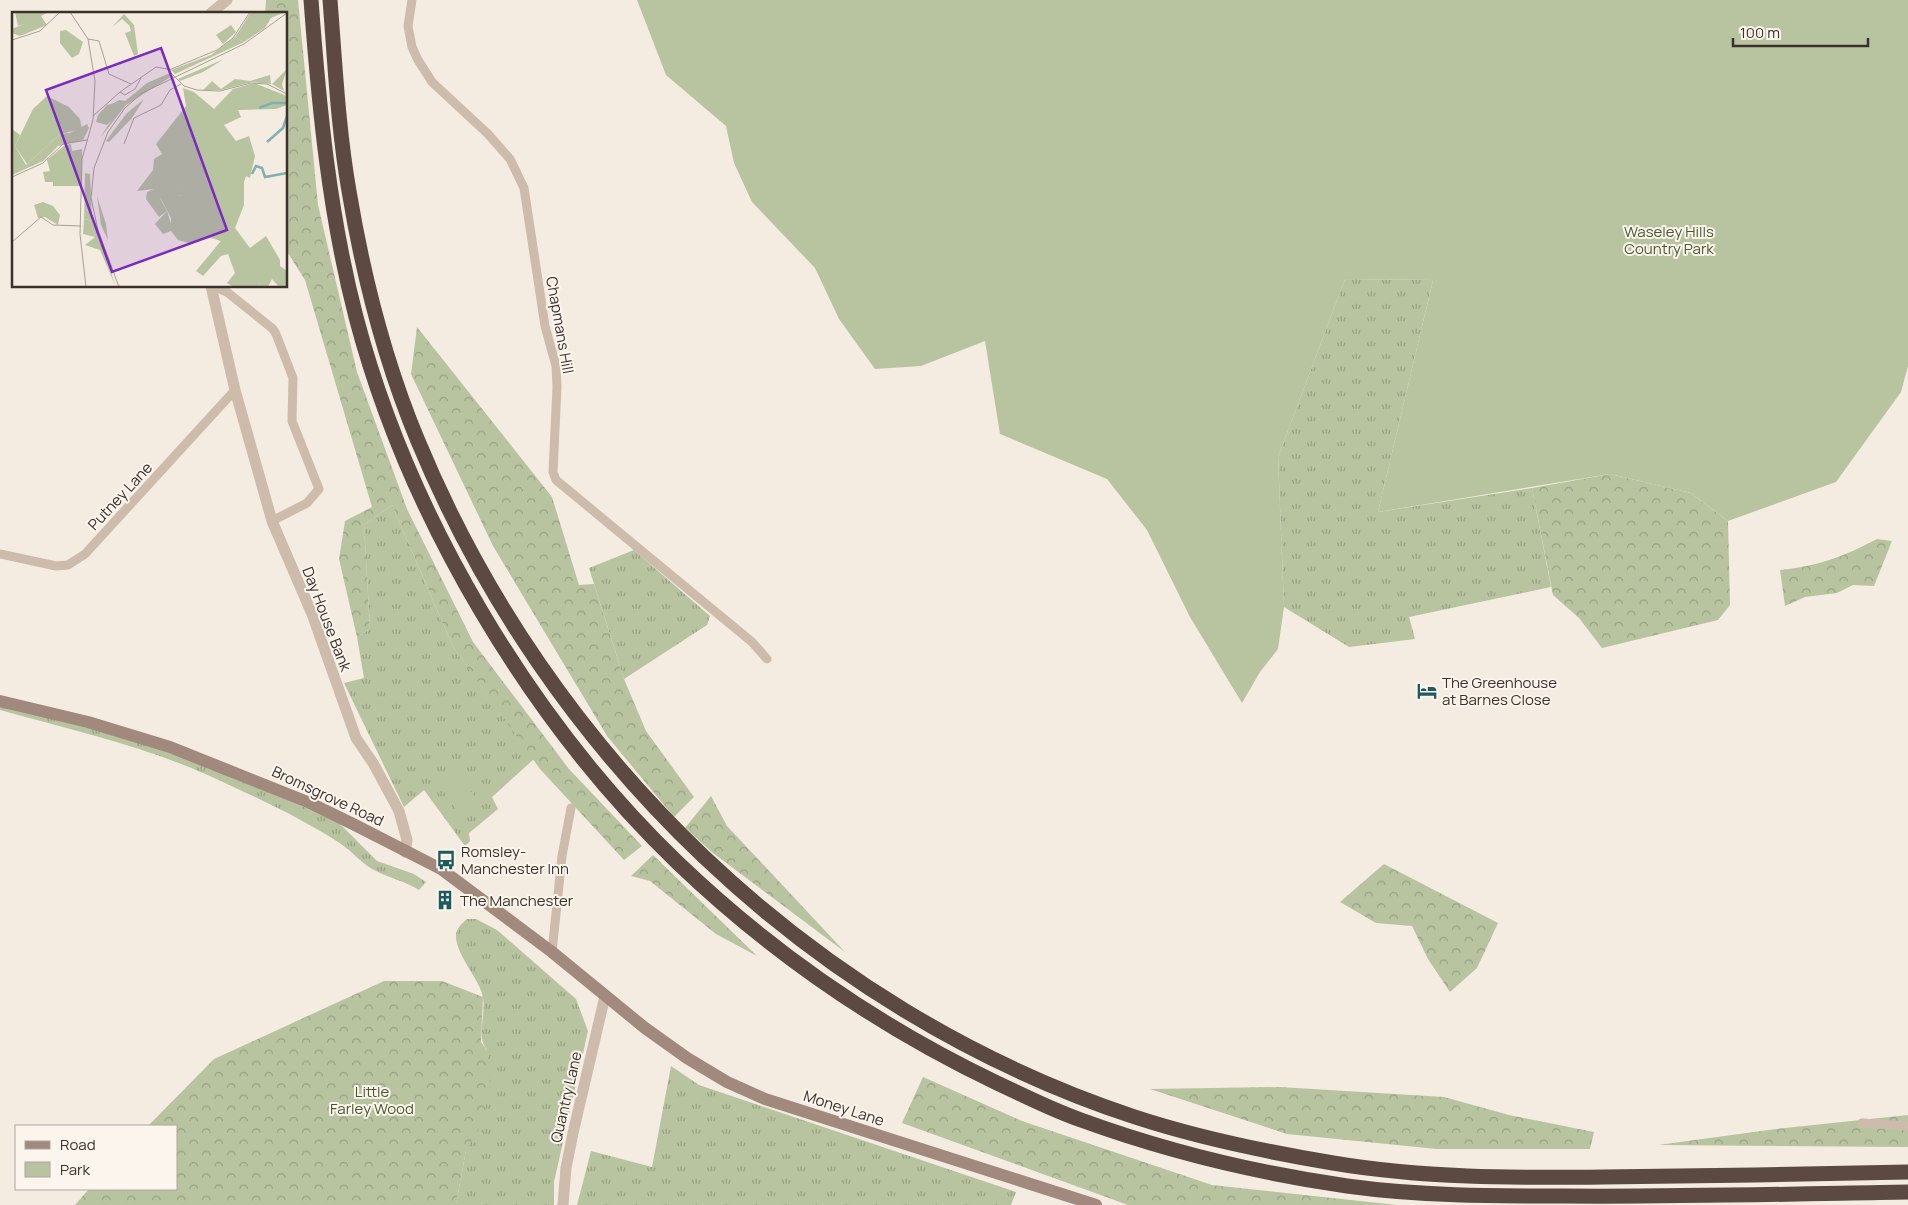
<svg xmlns="http://www.w3.org/2000/svg" width="1908" height="1205" viewBox="0 0 1908 1205" font-family="Manrope,sans-serif">
<style>
.grass{fill:url(#grass-tufts)}
.forest{fill:url(#forest-crowns)}
.green{fill:#b8c4a0}
.lines{fill:none;stroke-linecap:round;stroke-linejoin:round}
.minor{stroke:#cdbbac;stroke-width:9}
.tertiary{stroke:#cdbbac;stroke-width:11}
.secondary{stroke:#a18a7d;stroke-width:12}
.motorway{stroke:#5c4a42;stroke-width:15}
.labels{text-anchor:middle;dominant-baseline:central;stroke-width:4;stroke-linejoin:round;paint-order:stroke}
.park-label{font-size:15px;fill:#4a5a2e;stroke:#fbf5ee}
.street-label{font-size:15px;fill:#3b302b;stroke:#fbf5ee}
.poi-label{font-size:15px;fill:#3b302b;stroke:#fbf5ee;text-anchor:start}
.inset-river{fill:none;stroke:#7fb0b2;stroke-width:2.5}
.inset-road{fill:none;stroke:#aaa098;stroke-width:1}
.view{fill:#7b2cbf;fill-opacity:0.15;stroke:#7b2cbf;stroke-width:2.5}
.inset-edge{fill:none;stroke:#3b302b;stroke-width:2.5}
</style>
<defs>
<pattern id="grass-tufts" width="24" height="20" patternUnits="userSpaceOnUse" patternTransform="scale(1.25)"><rect width="24" height="20" fill="#b8c4a0"/><path d="M3 7l-1-3M5 7V3M7 7l1-3M15 17l-1-3M17 17v-4M19 17l1-3" fill="none" stroke="#97a083"/></pattern>
<pattern id="forest-crowns" width="20" height="18" patternUnits="userSpaceOnUse" patternTransform="scale(1.25)"><rect width="20" height="18" fill="#b8c4a0"/><path d="M2 6a3 3 0 1 1 6 0M12 15a3 3 0 1 1 6 0" fill="none" stroke="#97a083"/></pattern>
</defs>
<rect width="100%" height="100%" fill="#f4ebe1"/>
<!-- grass -->
<path class="grass" d="M1345 279 1433 280 1378 512 1532 488 1551 587 1409 617 1415 639 1349 647 1284 607 1278 457Z
M392 505 453 647 534 759 492 797 498 809 469 833 470 841 465 846 424 790 404 807 344 683 364 678 357 637 370 629 364 525Z
M634 550 710 616 707 625 624 679 589 568Z
M0 706 86 727 168 751 306 808 340 824 377 861 414 874 426 882 419 890C405 881 389 878 374 870 362 864 353 852 341 844 306 821 266 802 227 784 156 749 76 731 0 710Z
M467 919H476L497 930 576 999 588 1031 554 1182V1205H456L466 1150 472 1139 487 1051C476 1035 486 1017 483 998 481 981 458 958 456 938 455 930 461 924 467 919Z
M671 1066 699 1085 1016 1192 1011 1205H577L591 1151 652 1167Z"/>
<!-- forest -->
<path class="forest" d="M266 0H298L318 205 357 372 407 509 473 642 569 769 642 846 624 860 540 769 453 647 392 505 364 525 370 629 357 637 339 559 345 521 372 507 305 280 286 250V14H265Z
M417 327 552 497 579 585 594 584 624 679 646 731 694 797 674 817 607 736 493 546 411 374Z
M1610 474 1691 493 1728 521 1730 605 1718 620 1602 648 1579 618 1553 595 1532 488Z
M1877 539 1892 541 1874 586 1853 585 1837 593 1805 597 1785 606 1780 570C1818 566 1843 557 1877 539Z
M711 796 727 826 845 952 713 853 685 828Z
M653 855 757 956 716 934 650 881 631 876Z
M1384 864 1498 923 1477 968 1450 992 1428 959 1412 926 1376 923 1340 902Z
M384 981H442L483 997 481 1042 487 1051 490 1082 483 1122 466 1150 456 1205H75L89 1189H176V1126H148L214 1059Z
M923 1077 1022 1121 1212 1185 1397 1205H1128L902 1123Z
M1280 1087 1444 1097 1509 1115 1594 1132 1590 1149H1437L1287 1134 1150 1089Z
M1908 1115V1147L1658 1145 1776 1129Z"/>
<!-- green -->
<path class="green" d="M637 0H1908V366L1901 392 1836 482 1728 521 1691 493 1610 474 1378 512 1433 280 1345 279 1278 457 1284 607 1278 649 1260 672 1242 703 1190 617 1147 530 1107 479 1000 434 985 341 921 366 875 369 839 319 815 268 752 202 734 163 726 126 666 75Z
M454 767 482 807 464 820 436 780Z"/>
<g class="lines">
<!-- minor -->
<path class="minor" d="M412 0 408 26 412 47 418 60 432 82 488 134 510 159 524 188 545 326 556 366 557 387 553 472 556 480 752 642 767 659
M213 286 227 292 273 329 276 334 293 378 292 421 319 489 307 503 272 521
M0 554 56 566 68 565 85 554 235 390
M552 952 562 856 571 808
M1862 1123 1908 1126"/>
<!-- tertiary -->
<path class="tertiary" d="M210 14 227 0
M211 286 235 390 272 521 312 614 356 738 373 763 399 811 407 840 405 852
M563 1205 566 1168 573 1133 605 996"/>
<!-- secondary -->
<path class="secondary" d="M0 701 88 722 170 747 310 803 355 825 441 869 552 952 645 1028 687 1058 727 1082 765 1099 1096 1205"/>
<!-- motorway -->
<path class="motorway" d="M311 0C319 107 329 213 356 317 408 515 530 721 678 863 772 953 880 1027 997 1083 1025 1096 1052 1110 1081 1120 1166 1151 1257 1173 1347 1186 1419 1196 1492 1196 1564 1196 1679 1197 1794 1194 1908 1192
M330 0C335 63 338 128 349 191 363 275 385 362 418 441 548 755 811 1010 1135 1117 1199 1138 1267 1152 1333 1163 1422 1178 1513 1178 1603 1177 1705 1176 1806 1174 1908 1172"/>
</g>
<!-- icons -->
<defs>
<symbol id="hotel-bare" viewBox="-9 -9 18 18"><path d="M-6-4.5h1.5V1H6V5H4.5V3h-9V5H-6ZM-4 0a1.8 1.8 0 1 1 3.6 0ZM.5 0V-2.5h3Q6-2.5 6 0Z" fill="#1f5a5e" stroke="#fbf5ee" stroke-width="2.5" paint-order="stroke"/></symbol>
<symbol id="bus-bare" viewBox="-9 -9 18 18"><path d="M-5-6H5V4H4V6H2V4H-2V6H-4V4H-5ZM-3.5-4V0h7V-4ZM-3.5 1.2v1.5H-2V1.2ZM2 1.2v1.5H3.5V1.2Z" fill="#1f5a5e" stroke="#fbf5ee" stroke-width="2.5" paint-order="stroke"/></symbol>
<symbol id="building-bare" viewBox="-9 -9 18 18"><path d="M-4-6H4V6H1V3H-1V6H-4ZM-2.5-4.3h1.7v1.8h-1.7ZM.8-4.3h1.7v1.8H.8ZM-2.5-1h1.7V.8h-1.7ZM.8-1h1.7V.8H.8Z" fill="#1f5a5e" stroke="#fbf5ee" stroke-width="2.5" paint-order="stroke"/></symbol>
</defs>
<g fill-rule="evenodd">
<use href="#hotel-bare" x="1413" y="677" width="28" height="28"/>
<use href="#bus-bare" x="432" y="846" width="28" height="28"/>
<use href="#building-bare" x="431" y="886" width="28" height="28"/>
</g>
<g class="labels">
<!-- park labels -->
<g class="park-label">
<text x="1669" y="231">Waseley Hills<tspan x="1669" dy="17">Country Park</tspan></text>
<text x="372" y="1091">Little<tspan x="372" dy="17">Farley Wood</tspan></text>
</g>
<!-- street labels -->
<g class="street-label">
<text transform="translate(560 325) rotate(80)">Chapmans Hill</text>
<text transform="translate(120 496) rotate(-47)">Putney Lane</text>
<text transform="translate(327 619) rotate(69)">Day House Bank</text>
<text transform="translate(328 796) rotate(25)">Bromsgrove Road</text>
<text transform="translate(566 1097) rotate(-77)">Quantry Lane</text>
<text transform="translate(844 1108) rotate(18)">Money Lane</text>
</g>
<!-- poi labels -->
<g class="poi-label">
<text x="1442" y="682">The Greenhouse<tspan x="1442" dy="17">at Barnes Close</tspan></text>
<text x="461" y="851">Romsley-<tspan x="461" dy="17">Manchester Inn</tspan></text>
<text x="460" y="900">The Manchester</text>
</g>
</g>
<!-- overview -->
<g transform="translate(12 12)">
<rect width="275" height="275" fill="#f4ebe1"/>
<path d="M3 0H37L29 4 35 13 8 24 0 21V17L12 12 6 14ZM239 0H273L259 6 253 16 232 30 223 25ZM219 13 224 20 211 32 204 23ZM54 18 71 30 67 42 60 46 48 31V19ZM111 89 114 91 95 113 84 110 86 103 95 93ZM75 112 77 116 71 128 46 134 31 149 0 163V117L8 123 3 134 14 153 48 122 58 121ZM59 132 60 139 70 137V174H41V170H33L31 160 38 159 35 148 53 133ZM149 174H169L172 183 148 186 155 199 147 205 134 187 135 180ZM31 190 41 194 48 203 46 213 33 205 26 206 22 193ZM78 207 83 225 71 222 72 208Z" fill="#b8c4a0"/>
<path d="M112 2 122 13 126 42 122 44 113 21 119 19 117 13 110 7 100 15ZM223 25 232 30 163 62 159 58 199 43ZM212 47 191 60 168 69 166 67ZM275 57 270 72 272 79 260 72ZM158 61 160 64 114 93 88 126 103 102 114 91 100 92 107 88 113 89 135 71ZM258 63 259 72 240 70 209 78H191L200 69 209 77 223 67 238 69ZM35 84 57 95 68 107 70 117 48 122 15 152 3 134 21 97ZM132 87 120 106 97 130 94 129 114 102ZM73 161 78 162 80 205 104 275 88 238 73 233 83 225 78 207 72 208ZM85 184 94 212 96 228 89 213ZM155 199 160 215 159 219 151 222 143 212ZM207 217 216 242 209 244 191 264 184 259 209 229 202 226ZM275 259V275H267L260 267 256 275H247L249 260Z" fill="#b8c4a0"/>
<path d="M242 71 275 84V93L264 97 226 98 229 105 212 113 224 129 237 124 243 144 238 166 234 164 232 170V193L223 216 238 236 254 224 268 248V254L275 259V275H267L262 265 250 260 247 275H222L215 271 223 261 216 242 203 243 201 239 209 229 199 226 177 231 166 228 159 219V206L148 185 171 183 169 174 125 179 141 158 142 147 150 142 144 132 174 94 171 76 182 80 202 97 221 77Z" fill="#b8c4a0"/>
<path class="inset-river" d="M247 96 260 91H275M255 130 271 116 275 104M240 162 244 154 250 156 253 165 275 161"/>
<path class="inset-road" d="M58 0 76 27 83 69 81 108 70 147 68 222 74 275M76 27 87 29 97 62 119 72M0 28 28 19 48 0M157 58 205 38 221 26 238 0M108 80 113 83 123 77 129 66M81 104 108 80 144 55 155 57 172 74 185 78 208 79 239 71 255 72 275 82M112 132 122 106 149 93 158 78 169 72M0 165 31 151 51 132 75 128M0 230 29 205 41 213 69 214M107 275 86 218 79 186 82 156 96 120 113 96 130 81 232 32 275 1"/>
<path class="view" d="M149 36 215 218 100 260 34 78Z"/>
<rect width="275" height="275" class="inset-edge"/>
</g>
<!-- legend -->
<rect x="15" y="1125" width="162" height="65" fill="#fbf5ee" stroke="#aea6a0"/>
<rect x="25" y="1141" width="25" height="8" fill="#a18a7d" stroke="#aea6a0"/>
<text x="60" y="1150" font-size="15" fill="#3b302b">Road</text>
<rect x="25" y="1162" width="25" height="15" fill="#b8c4a0" stroke="#aea6a0"/>
<text x="60" y="1175" font-size="15" fill="#3b302b">Park</text>
<!-- scale -->
<path d="M1733 38v8h135v-8" fill="none" stroke="#3b302b" stroke-width="2.5"/>
<text x="1740" y="38" font-size="15" fill="#3b302b" stroke="#fbf5ee" stroke-width="4" paint-order="stroke">100 m</text>
</svg>
